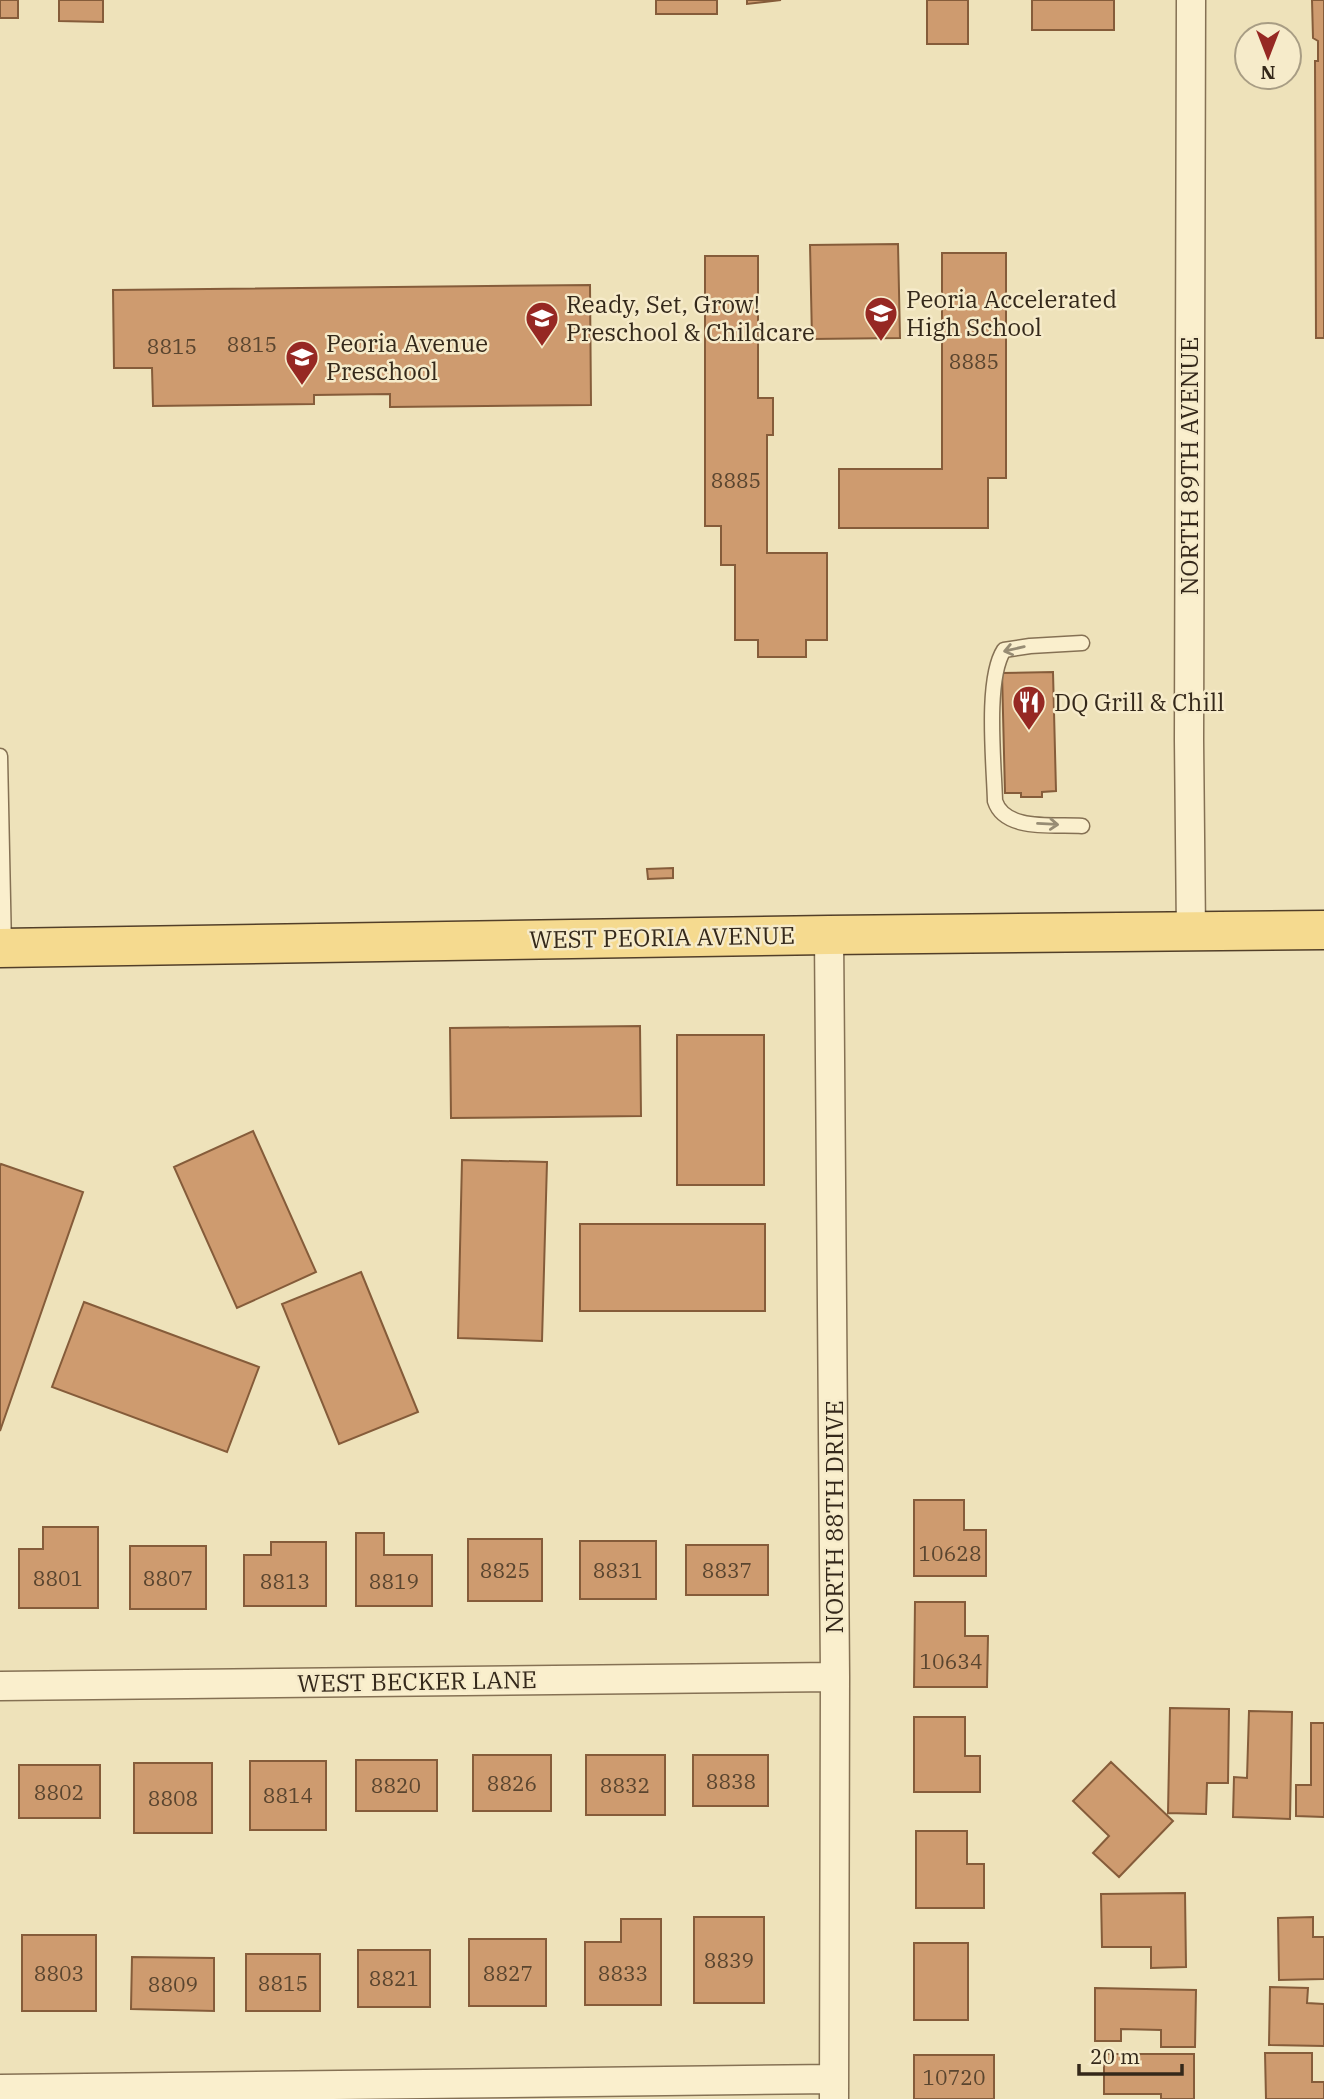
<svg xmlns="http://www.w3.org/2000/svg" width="1324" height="2099" viewBox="0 0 1324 2099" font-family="'IBM Plex Serif',serif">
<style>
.building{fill:#ce9b6f;stroke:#855c3a;stroke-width:2}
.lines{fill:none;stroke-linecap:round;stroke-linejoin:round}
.service-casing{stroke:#857154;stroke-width:17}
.minor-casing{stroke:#857154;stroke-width:31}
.primary-casing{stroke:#523f29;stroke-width:41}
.service{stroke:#faefcd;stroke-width:14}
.minor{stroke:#faefcd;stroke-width:28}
.primary{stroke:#f5da8f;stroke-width:38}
.oneway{stroke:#978c74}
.labels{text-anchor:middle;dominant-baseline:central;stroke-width:5;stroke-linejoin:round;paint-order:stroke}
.number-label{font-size:21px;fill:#5a452f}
.poi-label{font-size:24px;fill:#34281a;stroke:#f6ebca;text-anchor:start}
.street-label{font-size:24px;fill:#34281a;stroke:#f6ebca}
</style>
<rect width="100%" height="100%" fill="#eee2ba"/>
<!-- building -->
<path class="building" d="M0 0H18V18H0Z
M59 0H103V22L59 21Z
M656 0H717V14H656Z
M747 0H781L747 4Z
M927 0H968V44H927Z
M1032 0H1114V30H1032Z
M1312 0H1324V338H1316L1315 61H1318V41L1313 38Z
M898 244 900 338 812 339 810 245Z
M942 253H1006V478H988V528H839V469H942Z
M705 256H758V398H773V435H767V553H827V640H806V657H758V640H735V565H721V526H705Z
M590 285 591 405 390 407V394L314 395V404L153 406 152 368H114L113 290Z
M1053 672 1056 791 1042 792V797H1021V793H1005L1002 673Z
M673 868V878L648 879 647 869Z
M640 1026 641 1116 451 1118 450 1028Z
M677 1035H764V1185H677Z
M253 1131 316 1272 237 1308 174 1167Z
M462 1160 547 1162 542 1341 458 1338Z
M1 1164 83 1192 0 1431V1166Z
M580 1224H765V1311H580Z
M361 1272 418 1412 339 1444 282 1304Z
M84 1302 259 1367 227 1452 52 1387Z
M914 1500H964V1530H986V1576H914Z
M43 1527H98V1608H19V1549H43Z
M356 1533H384V1555H432V1606H356Z
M468 1539H542V1601H468Z
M580 1541H656V1599H580Z
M271 1542H326V1606H244V1555H271Z
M686 1545H768V1595H686Z
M130 1546H206V1609H130Z
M915 1602H965V1636H988L987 1687H914Z
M1170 1708 1229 1709 1228 1783H1207L1206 1814 1168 1813Z
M1249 1711 1292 1712 1290 1819 1233 1817 1234 1777 1247 1778Z
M914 1717H965V1756H980V1792H914Z
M1311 1723H1324V1817L1296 1816V1785H1311Z
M473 1755H551V1811H473Z
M586 1755H665V1815H586Z
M693 1755H768V1806H693Z
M356 1760H437V1811H356Z
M250 1761H326V1830H250Z
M1111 1762 1173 1821 1119 1877 1093 1853 1109 1836 1073 1801Z
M134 1763H212V1833H134Z
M19 1765H100V1818H19Z
M916 1831H967V1864H984V1908H916Z
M1185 1893 1186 1967 1151 1968V1947H1102L1101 1894Z
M694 1917H764V2003H694Z
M1313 1917V1937H1324V1979L1279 1980 1278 1918Z
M621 1919H661V2005H585V1942H621Z
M22 1935H96V2011H22Z
M469 1939H546V2006H469Z
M914 1943H968V2020H914Z
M358 1950H430V2007H358Z
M246 1954H320V2011H246Z
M132 1957 214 1958V2011L131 2009Z
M1270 1987 1308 1988 1307 2003 1324 2004V2046L1269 2045Z
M1095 1988 1196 1990 1195 2047H1161V2030L1121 2029V2041H1095Z
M1265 2053H1312V2082H1324V2099H1266Z
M1104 2054H1194V2099H1161V2094H1104Z
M914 2055H994V2099H914Z"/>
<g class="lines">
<defs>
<path id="service" d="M1082 643 1030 646 1004 650C985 679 994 764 995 801 1005 832 1055 824 1082 826
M0 756 4 948"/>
<path id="minor" d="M1191 0 1189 740 1191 932
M829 935 835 1677 834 2099
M0 1686 835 1677
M0 2089 834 2079"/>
<path id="primary" d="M0 948 829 935 1324 930"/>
</defs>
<!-- service casing -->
<use href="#service" class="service-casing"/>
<!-- minor casing -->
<use href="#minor" class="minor-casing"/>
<!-- primary casing -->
<use href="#primary" class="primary-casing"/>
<!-- service -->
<use href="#service" class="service"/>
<!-- minor -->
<use href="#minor" class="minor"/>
<!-- primary -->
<use href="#primary" class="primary"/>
</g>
<!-- one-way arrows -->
<defs><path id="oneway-shaft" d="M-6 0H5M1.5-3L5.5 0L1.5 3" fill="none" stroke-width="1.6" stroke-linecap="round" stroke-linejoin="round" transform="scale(1.75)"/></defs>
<g class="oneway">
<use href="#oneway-shaft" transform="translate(1014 649) rotate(167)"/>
<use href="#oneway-shaft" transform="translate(1048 824) rotate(3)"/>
</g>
<!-- icons -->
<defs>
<symbol id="school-pin" viewBox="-11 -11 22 30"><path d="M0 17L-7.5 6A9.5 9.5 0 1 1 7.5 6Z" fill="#962823" stroke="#f6ebca"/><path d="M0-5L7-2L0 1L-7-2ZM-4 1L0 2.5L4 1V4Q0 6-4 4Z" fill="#fff"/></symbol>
<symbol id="restaurant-pin" viewBox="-11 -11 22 30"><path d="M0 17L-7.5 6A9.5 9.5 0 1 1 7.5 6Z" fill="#962823" stroke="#f6ebca"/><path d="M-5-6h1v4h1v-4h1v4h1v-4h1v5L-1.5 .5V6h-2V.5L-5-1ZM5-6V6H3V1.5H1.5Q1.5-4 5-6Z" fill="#fff"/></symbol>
</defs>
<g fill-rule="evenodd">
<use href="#school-pin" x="862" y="294" width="38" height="52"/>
<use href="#school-pin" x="523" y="299" width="38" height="52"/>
<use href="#school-pin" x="283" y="338" width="38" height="52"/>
<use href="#restaurant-pin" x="1010" y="683" width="38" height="52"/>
</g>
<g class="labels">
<!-- number labels -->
<g class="number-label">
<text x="252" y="344">8815</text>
<text x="172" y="346">8815</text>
<text x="974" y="361">8885</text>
<text x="736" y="480">8885</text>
<text x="950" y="1553">10628</text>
<text x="505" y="1570">8825</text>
<text x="618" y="1570">8831</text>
<text x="727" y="1570">8837</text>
<text x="58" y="1578">8801</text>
<text x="168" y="1578">8807</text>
<text x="285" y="1581">8813</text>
<text x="394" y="1581">8819</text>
<text x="951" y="1661">10634</text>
<text x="731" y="1781">8838</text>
<text x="512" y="1783">8826</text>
<text x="396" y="1785">8820</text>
<text x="625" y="1785">8832</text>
<text x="59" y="1792">8802</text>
<text x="288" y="1795">8814</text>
<text x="173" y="1798">8808</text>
<text x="729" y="1960">8839</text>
<text x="59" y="1973">8803</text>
<text x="508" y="1973">8827</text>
<text x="623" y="1973">8833</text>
<text x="394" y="1978">8821</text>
<text x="283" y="1983">8815</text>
<text x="173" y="1984">8809</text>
<text x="954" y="2077">10720</text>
</g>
<!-- poi labels -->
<g class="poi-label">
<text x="906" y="299">Peoria Accelerated<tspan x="906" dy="28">High School</tspan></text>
<text x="566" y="304">Ready, Set, Grow!<tspan x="566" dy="28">Preschool &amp; Childcare</tspan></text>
<text x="326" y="343">Peoria Avenue<tspan x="326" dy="28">Preschool</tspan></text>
<text x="1054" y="702">DQ Grill &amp; Chill</text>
</g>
<!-- street labels -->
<g class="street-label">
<text transform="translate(1189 466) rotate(-90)">NORTH 89TH AVENUE</text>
<text transform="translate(662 937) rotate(-1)">WEST PEORIA AVENUE</text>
<text transform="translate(834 1517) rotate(-90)">NORTH 88TH DRIVE</text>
<text transform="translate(417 1681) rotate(-1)">WEST BECKER LANE</text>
</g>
</g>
<!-- north arrow -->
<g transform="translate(1268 56) rotate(180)"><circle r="33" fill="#f6ebca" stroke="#a89d84" stroke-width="2"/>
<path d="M0-5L12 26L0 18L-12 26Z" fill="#962823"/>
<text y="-10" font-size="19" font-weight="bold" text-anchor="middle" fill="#34281a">N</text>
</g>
<!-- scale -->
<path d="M1079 2064v10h103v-10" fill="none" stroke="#34281a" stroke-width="3.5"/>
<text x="1090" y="2064" font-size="21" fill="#34281a" stroke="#f6ebca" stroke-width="5" paint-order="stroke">20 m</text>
</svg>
